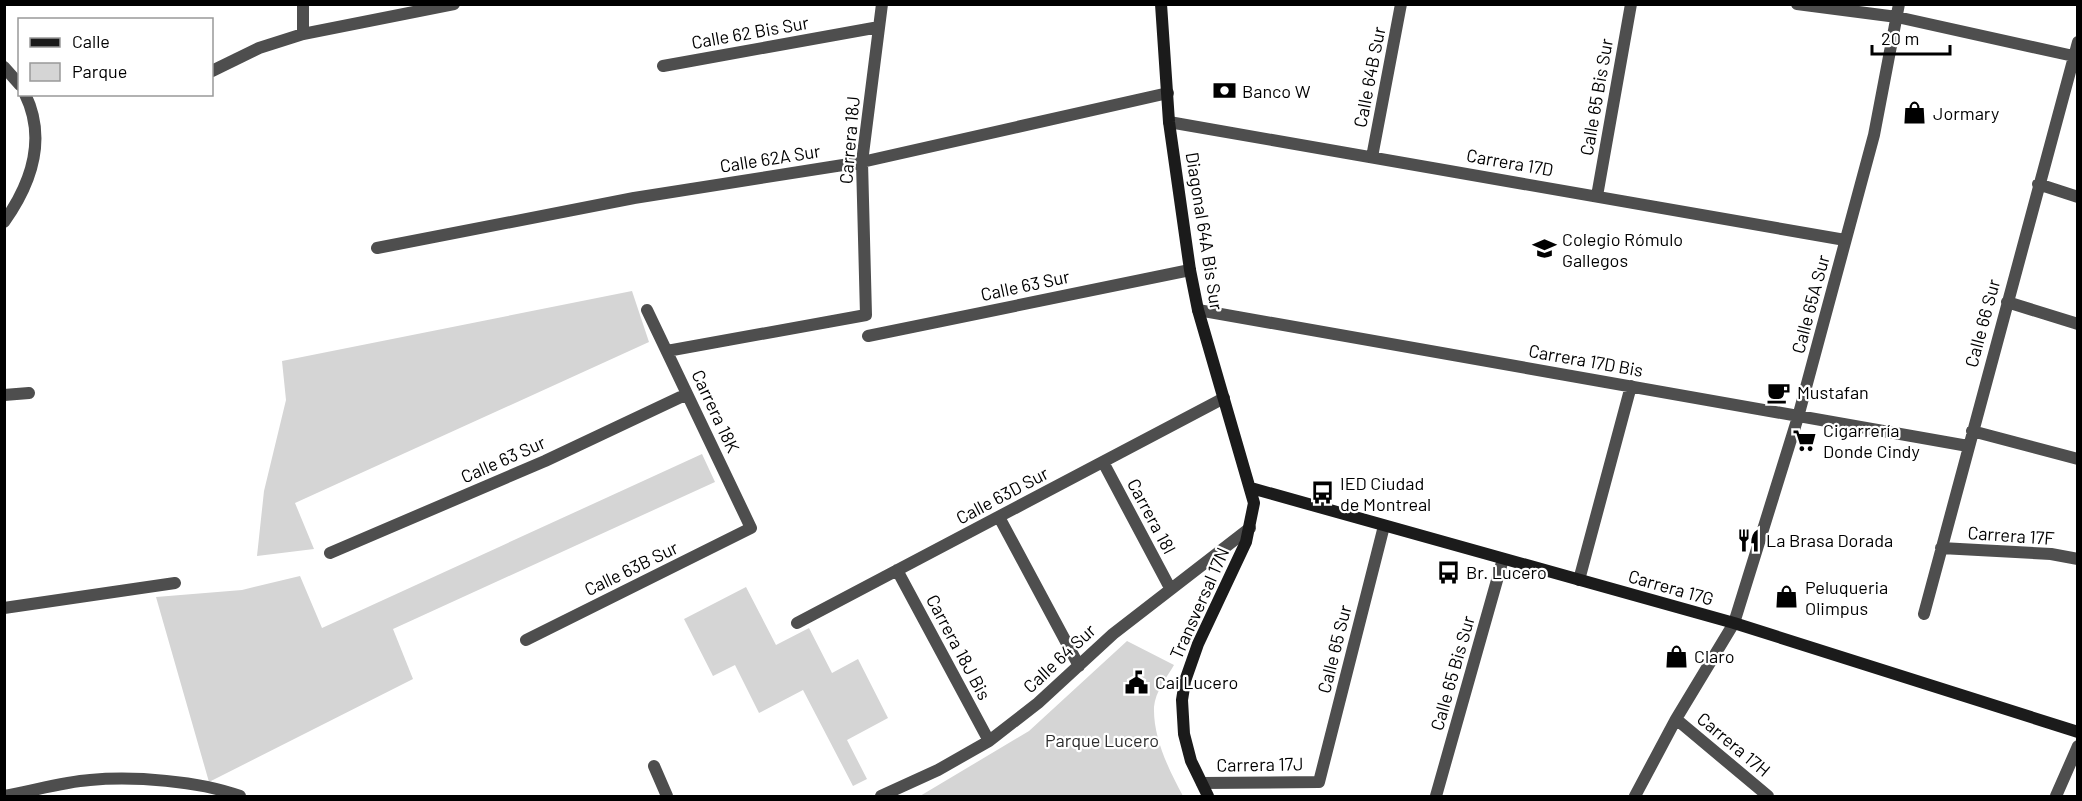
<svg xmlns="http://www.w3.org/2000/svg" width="2082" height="801" viewBox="0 0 2082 801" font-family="Barlow,sans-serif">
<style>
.green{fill:#d5d5d5}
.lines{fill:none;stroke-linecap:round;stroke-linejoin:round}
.street{stroke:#4e4e4e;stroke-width:12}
.secondary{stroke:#1b1b1b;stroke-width:12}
.labels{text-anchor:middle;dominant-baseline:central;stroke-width:4.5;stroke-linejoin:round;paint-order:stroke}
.street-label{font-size:18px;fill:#000;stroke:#fff}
.poi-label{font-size:18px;fill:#000;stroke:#fff;text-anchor:start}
.park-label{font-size:18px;fill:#2c2c2c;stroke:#fff}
</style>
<rect width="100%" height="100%" fill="#fff"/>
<!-- green -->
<path class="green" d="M632 291 649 342 295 503 314 549 257 556 264 491 286 400 282 361Z
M702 454 715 482 393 629 413 679 209 782 156 597 242 590 300 576 322 628Z
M746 587 776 645 809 628 832 673 858 659 888 718 847 740 867 779 853 786 803 690 759 713 735 665 713 676 684 619Z
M1127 641 1174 665C1167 677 1155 692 1154 707 1153 738 1169 770 1183 796H920L1029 731Z"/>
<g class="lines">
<!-- street -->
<path class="street" d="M303 4V34
M1797 4 1897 17 2078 57
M663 66 879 27
M4 67 20 85
M212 71 259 48 303 34 454 4
M1169 122 1845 240
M1372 157 1401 4
M2038 184 2078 197
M1597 196 1631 4
M4 222C31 184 47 139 25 94
M377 248 634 198 862 162 1168 93
M2007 302 2078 324
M1198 310 1968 446
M868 336 1190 270
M667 351 866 315 862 162 882 4
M4 395 29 393
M1972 431 2078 459
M1103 462 1170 588
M999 517 1079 666
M1941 548 2051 554 2078 559
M330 553 545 461 687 394
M897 570 989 741
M1579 580 1631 386
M4 608 175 583
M1924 614 2078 42
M797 623 1224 398
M526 640 751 528 647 310
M1676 719 1768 796
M654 766 667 796
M1202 783 1319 782 1384 526
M4 796C33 791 62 782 90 780 134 776 199 781 240 796
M881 796 938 770 989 741 1038 703 1113 634 1250 528
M1436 796 1503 559
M1635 796 1676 719 1734 623 1798 417 1874 135 1899 4
M2056 796 2078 746"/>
<!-- secondary -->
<path class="secondary" d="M1161 4 1169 122 1190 270 1198 310 1254 503 1246 542 1198 644 1185 681 1182 700 1184 734 1191 761 1208 796
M1251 488 1734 623 2078 732"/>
</g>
<!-- icons -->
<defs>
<symbol id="bank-bare" viewBox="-9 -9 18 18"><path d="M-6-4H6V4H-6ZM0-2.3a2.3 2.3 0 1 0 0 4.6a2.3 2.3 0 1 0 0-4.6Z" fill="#000" stroke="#fff" stroke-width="2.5" paint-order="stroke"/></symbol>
<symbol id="shop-bare" viewBox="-9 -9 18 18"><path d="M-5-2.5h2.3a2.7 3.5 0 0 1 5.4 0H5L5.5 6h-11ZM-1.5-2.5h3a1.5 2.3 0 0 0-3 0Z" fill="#000" stroke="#fff" stroke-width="2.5" paint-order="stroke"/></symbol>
<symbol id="school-bare" viewBox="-9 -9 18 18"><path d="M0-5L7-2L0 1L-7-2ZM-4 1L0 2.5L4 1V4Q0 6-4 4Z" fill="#000" stroke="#fff" stroke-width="2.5" paint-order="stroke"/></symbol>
<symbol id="cafe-bare" viewBox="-9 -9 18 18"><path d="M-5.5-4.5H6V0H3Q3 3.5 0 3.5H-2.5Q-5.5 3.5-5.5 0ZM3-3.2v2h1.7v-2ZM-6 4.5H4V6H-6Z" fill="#000" stroke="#fff" stroke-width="2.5" paint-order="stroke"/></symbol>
<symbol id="supermarket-bare" viewBox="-9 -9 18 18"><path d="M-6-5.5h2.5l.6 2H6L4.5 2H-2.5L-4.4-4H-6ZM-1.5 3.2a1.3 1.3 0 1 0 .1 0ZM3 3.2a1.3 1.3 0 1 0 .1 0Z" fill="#000" stroke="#fff" stroke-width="2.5" paint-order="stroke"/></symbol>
<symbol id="bus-bare" viewBox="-9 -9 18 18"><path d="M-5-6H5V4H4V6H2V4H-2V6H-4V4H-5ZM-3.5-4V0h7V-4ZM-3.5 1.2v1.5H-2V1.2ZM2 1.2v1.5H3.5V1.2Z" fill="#000" stroke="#fff" stroke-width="2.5" paint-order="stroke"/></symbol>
<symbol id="restaurant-bare" viewBox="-9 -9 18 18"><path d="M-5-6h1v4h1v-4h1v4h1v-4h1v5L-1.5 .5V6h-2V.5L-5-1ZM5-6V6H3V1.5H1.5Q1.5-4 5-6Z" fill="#000" stroke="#fff" stroke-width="2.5" paint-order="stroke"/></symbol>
<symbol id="civic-bare" viewBox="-9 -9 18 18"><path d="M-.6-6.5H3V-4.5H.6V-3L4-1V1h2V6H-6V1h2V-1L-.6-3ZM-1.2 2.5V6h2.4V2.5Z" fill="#000" stroke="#fff" stroke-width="2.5" paint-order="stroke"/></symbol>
</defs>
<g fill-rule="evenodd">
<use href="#bank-bare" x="1208" y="74" width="33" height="33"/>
<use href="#shop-bare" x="1898" y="96" width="33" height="33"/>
<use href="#school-bare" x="1528" y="232" width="33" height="33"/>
<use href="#cafe-bare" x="1762" y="376" width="33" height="33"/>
<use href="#supermarket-bare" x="1788" y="424" width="33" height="33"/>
<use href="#bus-bare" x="1306" y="476" width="33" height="33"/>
<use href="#restaurant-bare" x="1732" y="524" width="33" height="33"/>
<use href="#bus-bare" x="1432" y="556" width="33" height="33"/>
<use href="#shop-bare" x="1770" y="580" width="33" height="33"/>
<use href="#shop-bare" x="1660" y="640" width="33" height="33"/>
<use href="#civic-bare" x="1120" y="666" width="33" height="33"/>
</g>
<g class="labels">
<!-- street labels -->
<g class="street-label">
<text transform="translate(750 32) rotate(-10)">Calle 62 Bis Sur</text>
<text transform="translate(1369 77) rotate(-79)">Calle 64B Sur</text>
<text transform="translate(1596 97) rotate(-80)">Calle 65 Bis Sur</text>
<text transform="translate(849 140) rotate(-85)">Carrera 18J</text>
<text transform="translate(770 158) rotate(-9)">Calle 62A Sur</text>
<text transform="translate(1510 162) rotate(10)">Carrera 17D</text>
<text transform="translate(1205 231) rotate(81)">Diagonal 64A Bis Sur</text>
<text transform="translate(1025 285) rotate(-12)">Calle 63 Sur</text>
<text transform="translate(1810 304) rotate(-75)">Calle 65A Sur</text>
<text transform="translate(1982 323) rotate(-75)">Calle 66 Sur</text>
<text transform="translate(1586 360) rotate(10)">Carrera 17D Bis</text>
<text transform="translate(716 411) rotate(65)">Carrera 18K</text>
<text transform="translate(503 459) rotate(-24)">Calle 63 Sur</text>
<text transform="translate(1002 495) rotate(-28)">Calle 63D Sur</text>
<text transform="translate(1152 516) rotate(62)">Carrera 18I</text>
<text transform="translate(2011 535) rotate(4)">Carrera 17F</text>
<text transform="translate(631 568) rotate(-26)">Calle 63B Sur</text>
<text transform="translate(1671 587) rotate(16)">Carrera 17G</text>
<text transform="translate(1199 603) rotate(-66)">Transversal 17N</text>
<text transform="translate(959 647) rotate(62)">Carrera 18J Bis</text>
<text transform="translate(1334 649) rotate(-76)">Calle 65 Sur</text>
<text transform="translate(1059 658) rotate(-43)">Calle 64 Sur</text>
<text transform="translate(1452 673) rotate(-74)">Calle 65 Bis Sur</text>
<text transform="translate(1734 744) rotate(40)">Carrera 17H</text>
<text transform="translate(1260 764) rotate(-1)">Carrera 17J</text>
</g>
<!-- poi labels -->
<g class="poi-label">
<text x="1242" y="91">Banco W</text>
<text x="1933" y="113">Jormary</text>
<text x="1562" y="239">Colegio Rómulo<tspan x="1562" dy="21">Gallegos</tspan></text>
<text x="1797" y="392">Mustafan</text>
<text x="1823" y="430">Cigarrería<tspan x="1823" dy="21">Donde Cindy</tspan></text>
<text x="1340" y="483">IED Ciudad<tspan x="1340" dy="21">de Montreal</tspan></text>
<text x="1766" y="540">La Brasa Dorada</text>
<text x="1466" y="572">Br. Lucero</text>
<text x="1805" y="587">Peluqueria<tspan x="1805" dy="21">Olimpus</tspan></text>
<text x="1694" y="656">Claro</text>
<text x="1155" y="682">Cai Lucero</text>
</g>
<!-- park labels -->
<g class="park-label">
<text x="1102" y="740">Parque Lucero</text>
</g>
</g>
<!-- border -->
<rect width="2082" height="801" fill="none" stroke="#000000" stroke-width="12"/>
<!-- legend -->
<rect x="18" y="18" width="195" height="78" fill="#ffffff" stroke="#999999" stroke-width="1.5"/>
<rect x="30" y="38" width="30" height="9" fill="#1b1b1b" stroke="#999999" stroke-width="1.5"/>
<text x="72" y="48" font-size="18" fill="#000000">Calle</text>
<rect x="30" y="63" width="30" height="18" fill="#d5d5d5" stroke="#999999" stroke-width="1.5"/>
<text x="72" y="78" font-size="18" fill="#000000">Parque</text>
<!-- scale -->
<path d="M1872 45v9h78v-9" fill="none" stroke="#000000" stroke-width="3"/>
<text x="1881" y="45" font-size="18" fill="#000000" stroke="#ffffff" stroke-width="4.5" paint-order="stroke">20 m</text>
</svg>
